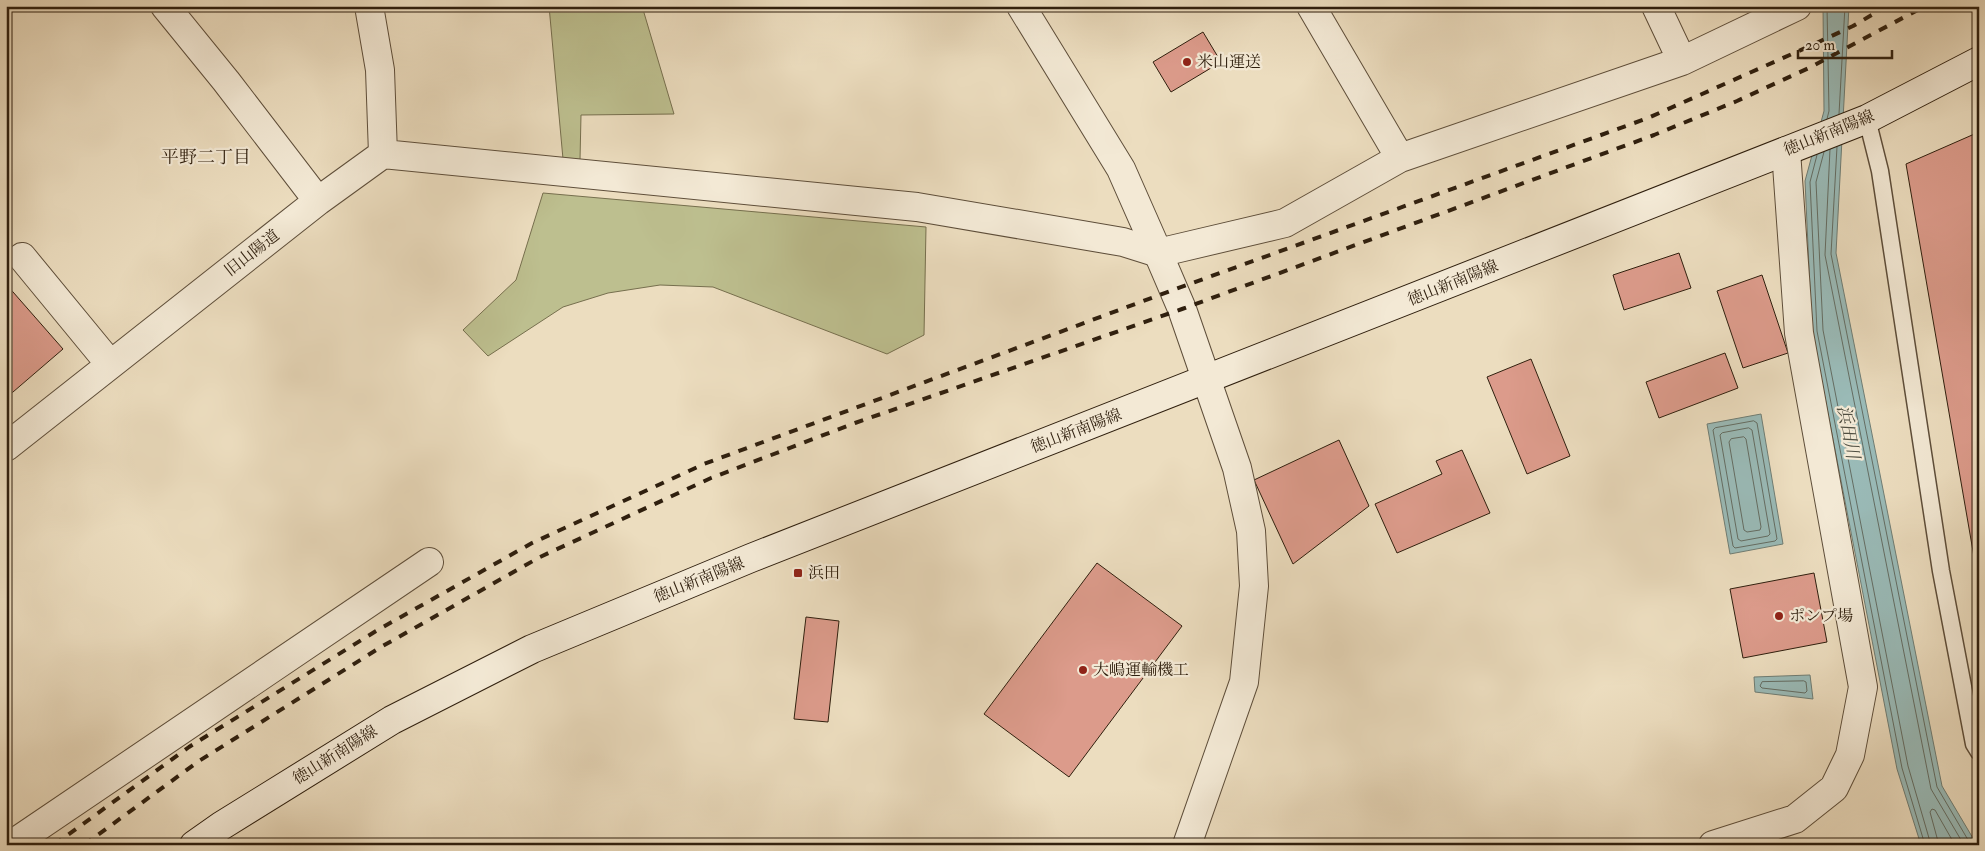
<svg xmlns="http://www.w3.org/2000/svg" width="1985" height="851" viewBox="0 0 1985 851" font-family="'IM FELL Double Pica','Noto Serif JP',serif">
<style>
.green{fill:#bdbf8f;stroke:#766f4e}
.water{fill:#9abbb8;stroke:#6f7d74}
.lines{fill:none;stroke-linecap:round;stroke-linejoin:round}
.shore{stroke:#646d63;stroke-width:1}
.building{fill:#dc9b8b;stroke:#2f1f0e}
.service-casing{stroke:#5e4e3a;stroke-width:19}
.minor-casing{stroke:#5e4e3a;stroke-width:30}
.tertiary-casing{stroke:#5e4e3a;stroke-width:30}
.secondary-casing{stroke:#2f1f0e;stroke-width:30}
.service{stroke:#f3e9d5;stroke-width:16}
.minor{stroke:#f3e9d5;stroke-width:28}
.tertiary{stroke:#f3e9d5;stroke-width:28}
.secondary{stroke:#f3e9d5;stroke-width:28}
.rail{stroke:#2f1f0e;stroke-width:4;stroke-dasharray:9 9;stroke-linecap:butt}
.poi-dot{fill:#8f2418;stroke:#f3e9d5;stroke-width:2}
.labels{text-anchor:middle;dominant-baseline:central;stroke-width:4.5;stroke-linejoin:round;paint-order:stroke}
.poi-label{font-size:16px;fill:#2f1f0e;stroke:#f3e9d5;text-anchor:start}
.street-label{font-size:16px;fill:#2f1f0e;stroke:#f3e9d5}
.neighbourhood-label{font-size:18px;fill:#2f1f0e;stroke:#f3e9d5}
.water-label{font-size:18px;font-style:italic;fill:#4f4e41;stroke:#f3e9d5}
</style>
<rect width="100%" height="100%" fill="#ecddbf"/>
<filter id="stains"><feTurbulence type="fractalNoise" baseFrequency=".004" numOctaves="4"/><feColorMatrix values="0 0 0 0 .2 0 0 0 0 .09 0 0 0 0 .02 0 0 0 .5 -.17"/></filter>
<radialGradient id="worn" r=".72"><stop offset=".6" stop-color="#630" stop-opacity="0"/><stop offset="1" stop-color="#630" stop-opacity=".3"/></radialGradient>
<!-- green -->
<path class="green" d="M549 6H642L674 114 581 115 580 160 563 159Z
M543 193 926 227 924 335 887 354 713 287 660 285 608 293 563 307 488 356 463 330 516 280Z"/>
<!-- water -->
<path class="water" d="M1823 6H1849L1836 253 1942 786 1977 845H1921L1897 769 1812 331 1805 181 1824 111Z
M1761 414 1783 544 1730 554 1707 424Z
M1810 675 1813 699 1755 692 1754 677Z"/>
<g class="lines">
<!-- shore -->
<path class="shore" d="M1839 114 1845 6
M1827 119 1829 111 1827 6
M1837 147 1831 254 1937 787 1971 845
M1830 149 1825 255 1931 789 1964 845
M1824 152 1816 182 1823 330 1908 766 1931 845
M1817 155 1810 182 1817 331 1902 768 1925 845
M1754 421 1757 423 1777 539 1775 541 1735 548 1733 546 1713 430 1715 428Z
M1749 428 1752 430 1770 534 1768 536 1741 541 1738 539 1720 435 1722 433Z
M1744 437 1746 439 1761 527 1760 530 1747 532 1744 530 1729 442 1731 439Z
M1804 681 1806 682 1807 691 1805 693 1762 688 1760 686 1762 682Z
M1939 845 1930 812 1932 809 1935 810 1955 845"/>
</g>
<!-- building -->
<path class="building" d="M1203 32 1221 62 1171 92 1153 62Z
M1979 132V586L1906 164Z
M1679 253 1691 288 1624 310 1613 275Z
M1762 275 1788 353 1743 368 1717 291Z
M6 284 63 349 6 398Z
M1725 353 1738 388 1659 418 1646 382Z
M1531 359 1570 456 1527 474 1487 377Z
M1339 440 1369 506 1293 564 1254 480Z
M1462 450 1490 513 1397 553 1375 504 1442 474 1436 461Z
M1097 563 1182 626 1069 777 984 714Z
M1814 573 1827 642 1743 658 1730 589Z
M806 617 839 621 828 722 794 719Z"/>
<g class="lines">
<defs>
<path id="service" d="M1867 119 1880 171 1941 571 1974 744 1979 752"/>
<path id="minor" d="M165 6 226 81 318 201
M369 6 380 70 383 154
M1311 6 1400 158
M1656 6 1682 61
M383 154 917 207 1123 242 1158 253 1285 223 1400 158 1682 61 1797 6
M22 257 110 364
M6 447 318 201 383 154
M11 845 429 562
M1713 845 1795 819 1834 788 1850 755 1863 687 1799 333 1786 151"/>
<path id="tertiary" d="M1021 6 1121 169 1158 253 1182 309 1237 468 1251 531 1254 586 1244 682 1187 845"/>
<path id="secondary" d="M194 845 221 826 392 720 532 649 751 558 1867 119 1979 61"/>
</defs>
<!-- service casing -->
<use href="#service" class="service-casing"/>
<!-- minor casing -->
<use href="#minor" class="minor-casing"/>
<!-- tertiary casing -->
<use href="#tertiary" class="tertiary-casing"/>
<!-- secondary casing -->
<use href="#secondary" class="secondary-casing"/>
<!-- service -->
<use href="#service" class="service"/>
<!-- minor -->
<use href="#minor" class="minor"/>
<!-- tertiary -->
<use href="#tertiary" class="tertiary"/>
<!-- secondary -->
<use href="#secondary" class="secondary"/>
<!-- rail -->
<path class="rail" d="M54 845 189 747 376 631 532 543 704 464 1173 290 1648 118 1810 46 1853 26 1887 6
M84 845 199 761 381 647 540 557 711 478 855 423 1182 309 1654 135 1737 101 1811 67 1925 6"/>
</g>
<!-- markers -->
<g class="poi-dot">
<circle cx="1187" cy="62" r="5"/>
<rect x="793" y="568" width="10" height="10" rx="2.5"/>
<circle cx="1779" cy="616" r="5"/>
<circle cx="1083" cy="670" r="5"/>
</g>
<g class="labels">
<!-- poi labels -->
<g class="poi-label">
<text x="1197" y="62">米山運送</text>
<text x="808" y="573">浜田</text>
<text x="1789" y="616">ポンプ場</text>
<text x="1093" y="670">大嶋運輸機工</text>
</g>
<!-- street labels -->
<g class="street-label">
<text transform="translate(1829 133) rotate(-22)">徳山新南陽線</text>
<text transform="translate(252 253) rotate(-38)">旧山陽道</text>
<text transform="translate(1453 283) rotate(-22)">徳山新南陽線</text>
<text transform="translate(1076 431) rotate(-21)">徳山新南陽線</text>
<text transform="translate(699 580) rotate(-22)">徳山新南陽線</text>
<text transform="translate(335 755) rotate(-32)">徳山新南陽線</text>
</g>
<!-- neighbourhood labels -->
<g class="neighbourhood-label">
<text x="206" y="157">平野二丁目</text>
</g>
<!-- water labels -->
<g class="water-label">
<text transform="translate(1848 432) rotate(79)">浜田川</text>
</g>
</g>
<!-- margin -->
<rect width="1985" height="851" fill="none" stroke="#ecddbf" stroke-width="25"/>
<rect x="8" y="8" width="1970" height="836" fill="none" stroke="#2f1f0e" stroke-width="2.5"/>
<rect x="12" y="12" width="1960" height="826" fill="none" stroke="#2f1f0e"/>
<!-- scale -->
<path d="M1798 50v8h94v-8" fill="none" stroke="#2f1f0e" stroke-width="2.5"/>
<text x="1805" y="50" font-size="15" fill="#2f1f0e" stroke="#f3e9d5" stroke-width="4" paint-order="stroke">20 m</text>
<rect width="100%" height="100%" filter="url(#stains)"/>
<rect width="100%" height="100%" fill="url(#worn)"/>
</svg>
